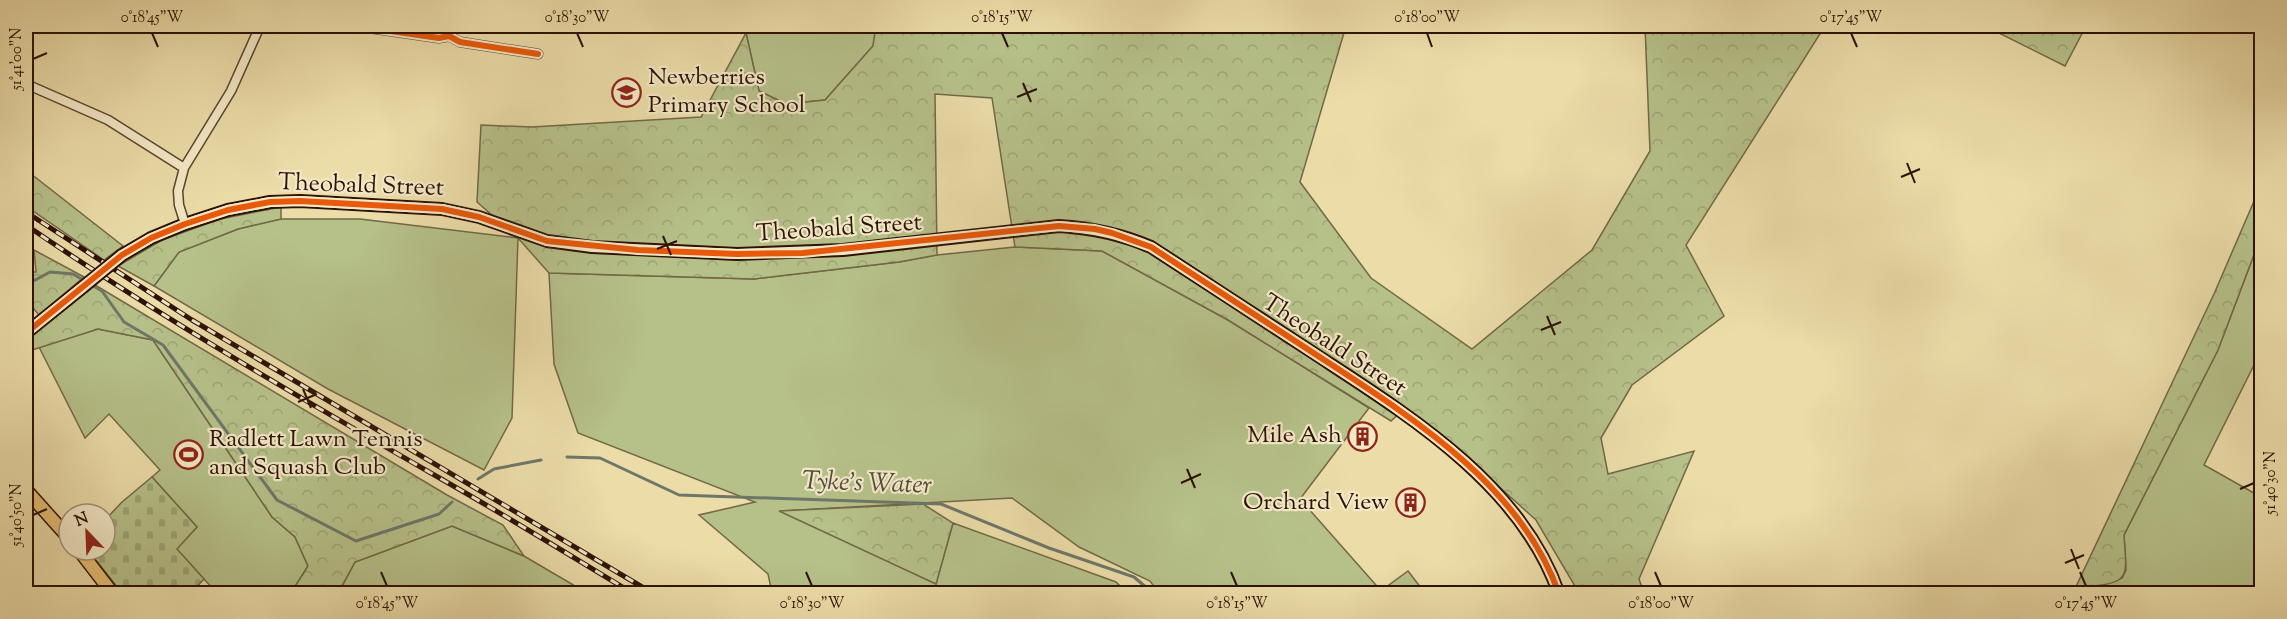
<svg xmlns="http://www.w3.org/2000/svg" width="2287" height="619" viewBox="0 0 2287 619" font-family="'Sorts Mill Goudy',serif">
<style>
.green{fill:#b6c089;stroke:#726847;stroke-width:1.5}
.forest{fill:url(#forest-crowns);stroke:#726847;stroke-width:1.5}
.cemetery{fill:url(#cemetery-stones);stroke:#726847;stroke-width:1.5}
.lines{fill:none;stroke-linecap:round;stroke-linejoin:round}
.stream{stroke:#6d7768;stroke-width:3}
.street-casing{stroke:#5c442e;stroke-width:11}
.secondary-casing{stroke:#2d1105;stroke-width:14}
.primary-casing{stroke:#2d1105;stroke-width:15}
.street{stroke:#f2e8c6;stroke-width:8}
.secondary{stroke:#f2e8c6;stroke-width:10}
.primary{stroke:#e6be74;stroke-width:12}
.rail-casing{stroke:#2d1105;stroke-width:5}
.rail{stroke:#f2e8c6;stroke-width:3;stroke-dasharray:9;stroke-linecap:butt}
.secondary-bridge-casing{stroke:#2d1105;stroke-width:14;stroke-linecap:butt}
.secondary-bridge{stroke:#f2e8c6;stroke-width:10}
.cycleway-casing{stroke:#f2e8c6;stroke-width:10}
.cycleway{stroke:#e8590c;stroke-width:6}
.ticks{fill:none;stroke:#2d1105;stroke-width:2}
.labels{text-anchor:middle;dominant-baseline:central;stroke-width:4.5;stroke-linejoin:round;paint-order:stroke}
.poi-label{font-size:24px;fill:#2d1105;stroke:#f2e8c6;text-anchor:start}
.street-label{font-size:24px;fill:#2d1105;stroke:#f2e8c6}
.water-label{font-size:26px;font-style:italic;fill:#524c3f;stroke:#f2e8c6}
.neatline{fill:none;stroke:#2d1105;stroke-width:2}
.ticks-label{font-size:15px;text-anchor:middle;fill:#2d1105}
</style>
<defs>
<pattern id="forest-crowns" width="20" height="18" patternUnits="userSpaceOnUse" patternTransform="scale(1.5)"><rect width="20" height="18" fill="#b6c089"/><path d="M2 6a3 3 0 1 1 6 0M12 15a3 3 0 1 1 6 0" fill="none" stroke="#9da475"/></pattern>
<pattern id="cemetery-stones" width="16" height="16" patternUnits="userSpaceOnUse" patternTransform="scale(1.5)"><rect width="16" height="16" fill="#b6c089"/><path d="M2 7V4a2 2 0 0 1 4 0v3zM10 15v-3a2 2 0 0 1 4 0v3z" fill="#9da475"/></pattern>
</defs>
<rect width="100%" height="100%" fill="#ebdca8"/>
<filter id="stains"><feTurbulence type="fractalNoise" baseFrequency=".00333" numOctaves="4"/><feColorMatrix values="0 0 0 0 .2 0 0 0 0 .09 0 0 0 0 .02 0 0 0 .5 -.17"/></filter>
<radialGradient id="worn" r=".72"><stop offset=".6" stop-color="#630" stop-opacity="0"/><stop offset="1" stop-color="#630" stop-opacity=".3"/></radialGradient>
<!-- green -->
<path class="green" d="M748 26H876L873 46 825 100 786 104 759 91 746 33Z
M281 219H360L518 238 512 418 484 470 328 389 154 286 179 252 238 229Z
M2261 236V351L2204 465 2261 497V593L2086 594 2090 586 2122 578 2126 570 2124 535 2218 350Z
M1015 247 1102 251 1228 320 1369 408 1300 499 1383 593H1159L1150 581 1079 547 1012 498 781 511 936 584 953 523 1116 582 1127 593H772L768 574 699 515 755 502 578 433 554 364 549 273 754 279 899 262 937 255Z
M98 329 153 340 272 517 295 537 308 566 291 593H217L176 549 197 527 152 477 160 470 109 414 85 438 39 347Z
M452 526 524 556 587 593 338 594 355 562Z
M1408 571 1425 593H1395L1389 585Z"/>
<!-- forest -->
<path class="forest" d="M876 26H1346L1300 182 1371 278 1472 349 1592 250 1650 151 1645 26H1825L1686 245 1724 316 1632 385 1601 438 1608 474 1694 451 1639 579 1644 593H1579L1536 520 1466 457 1405 408 1391 421 1228 320 1102 251 1015 247 992 98 935 94 937 255 899 262 754 279 549 273 518 238 477 202 481 125 532 127 701 117 746 33 759 91 786 104 825 100 873 46Z
M1985 26H2086L2065 66Z
M26 170 123 246 104 260 26 206Z
M2261 185V236L2218 350 2124 535C2126 572 2133 584 2090 586L2086 593H2073L2214 294Z
M281 207V219L238 229 179 252 154 286 118 266 162 240 220 219Z
M34 250 84 277 39 315 26 300V272H36Z
M95 285 447 495 503 525 524 556 452 526 355 562 338 593H291L308 566 295 537 272 517 153 340 98 329 26 352V339Z
M923 504 953 523 936 584 779 511Z"/>
<!-- cemetery -->
<path class="cemetery" d="M152 477 197 527 177 549 204 579 191 593H122L88 550H105V520L122 502Z"/>
<g class="lines">
<!-- stream -->
<path class="stream" d="M26 285 50 272 73 274 102 291 124 322 163 345 277 500 356 541 439 514 452 502
M567 457 600 458 679 495 941 504 1049 548 1134 577 1154 594
M478 479 494 469 541 460"/>
<defs>
<path id="street" d="M356 26 439 38 449 36 460 42 538 54
M449 36 457 26
M26 84 108 120 184 168
M185 224 179 205 178 191 184 168 231 91 260 26"/>
<path id="secondary" d="M122 255 151 238 185 224 228 210 270 202 300 201 442 209 479 217 547 241 592 247 737 254 843 250 1059 226C1092 228 1121 234 1151 247 1205 282 1258 317 1312 352 1405 413 1521 483 1559 594
M26 333 83 287"/>
<path id="primary" d="M26 490 69 538
M79 550 113 594"/>
</defs>
<!-- street casing -->
<use href="#street" class="street-casing"/>
<!-- secondary casing -->
<use href="#secondary" class="secondary-casing"/>
<!-- primary casing -->
<use href="#primary" class="primary-casing"/>
<!-- street -->
<use href="#street" class="street"/>
<!-- secondary -->
<use href="#secondary" class="secondary"/>
<!-- primary -->
<use href="#primary" class="primary"/>
<defs>
<path id="rail" d="M26 212 192 320 654 594
M26 225C160 317 302 399 443 480 508 517 571 556 634 594"/>
</defs>
<!-- rail casing -->
<use href="#rail" class="rail-casing"/>
<!-- rail -->
<use href="#rail" class="rail"/>
<defs>
<path id="secondary-bridge" d="M83 287 122 255"/>
</defs>
<!-- secondary-bridge casing -->
<use href="#secondary-bridge" class="secondary-bridge-casing"/>
<!-- secondary-bridge -->
<use href="#secondary-bridge" class="secondary-bridge"/>
<defs>
<path id="cycleway" d="M356 26 439 38 449 36 460 42 538 54
M26 333 122 255 151 238 185 224 228 210 270 202 300 201 442 209 479 217 547 241 638 250 737 254 803 253 1059 226 1095 229 1112 233 1151 247C1205 282 1258 317 1312 352 1405 413 1521 483 1559 594"/>
</defs>
<!-- cycleway casing -->
<use href="#cycleway" class="cycleway-casing"/>
<!-- cycleway -->
<use href="#cycleway" class="cycleway"/>
</g>
<!-- ticks -->
<path class="ticks" d="M152 33 158 47M577 33 583 47M1002 33 1008 47M1427 33 1432 47M1851 33 1857 47M33 59 47 53M1023 83 1031 102M1017 97 1037 89M1907 163 1915 183M1901 177 1920 169M663 236 671 255M657 249 677 241M1547 316 1555 335M1541 330 1561 322M303 389 311 408M298 402 317 394M1187 469 1195 488M1181 483 1201 474M2240 489 2254 483M33 515 47 509M2071 549 2079 569M2065 563 2084 555M381 572 387 586M806 572 812 586M1231 572 1237 586M1655 572 1661 586M2080 572 2086 586"/>
<!-- icons -->
<defs>
<symbol id="school-ring" viewBox="-11 -11 22 22"><circle r="9.5" fill="#f2e8c6" stroke="#8f2418" stroke-width="1.5"/><path d="M0-5L7-2L0 1L-7-2ZM-4 1L0 2.5L4 1V4Q0 6-4 4Z" fill="#8f2418"/></symbol>
<symbol id="building-ring" viewBox="-11 -11 22 22"><circle r="9.5" fill="#f2e8c6" stroke="#8f2418" stroke-width="1.5"/><path d="M-4-6H4V6H1V3H-1V6H-4ZM-2.5-4.3h1.7v1.8h-1.7ZM.8-4.3h1.7v1.8H.8ZM-2.5-1h1.7V.8h-1.7ZM.8-1h1.7V.8H.8Z" fill="#8f2418"/></symbol>
<symbol id="stadium-ring" viewBox="-11 -11 22 22"><circle r="9.5" fill="#f2e8c6" stroke="#8f2418" stroke-width="1.5"/><path d="M0-5a6.5 5 0 1 0 0 10a6.5 5 0 1 0 0-10ZM-3.5-1.8h7v3.6h-7Z" fill="#8f2418"/></symbol>
</defs>
<g fill-rule="evenodd">
<use href="#school-ring" x="610" y="76" width="33" height="33"/>
<use href="#building-ring" x="1346" y="420" width="33" height="33"/>
<use href="#stadium-ring" x="172" y="438" width="33" height="33"/>
<use href="#building-ring" x="1394" y="486" width="33" height="33"/>
</g>
<g class="labels">
<!-- poi labels -->
<g class="poi-label">
<text x="648" y="78">Newberries<tspan x="648" dy="28">Primary School</tspan></text>
<text x="1342" y="436" text-anchor="end">Mile Ash</text>
<text x="209" y="440">Radlett Lawn Tennis<tspan x="209" dy="28">and Squash Club</tspan></text>
<text x="1389" y="503" text-anchor="end">Orchard View</text>
</g>
<!-- street labels -->
<g class="street-label">
<text transform="translate(361 186) rotate(2)">Theobald Street</text>
<text transform="translate(839 229) rotate(-4)">Theobald Street</text>
<text transform="translate(1334 346) rotate(33)">Theobald Street</text>
</g>
<!-- water labels -->
<g class="water-label">
<text transform="translate(867 484) rotate(2)">Tyke's Water</text>
</g>
</g>
<!-- margin -->
<rect width="2287" height="619" fill="none" stroke="#ebdca8" stroke-width="66"/>
<!-- north arrow -->
<g transform="translate(87 532) rotate(337)"><circle r="28" fill="#f2e8c6" stroke="#a39279" stroke-width="1.5"/>
<path d="M0-4.5L10 22L0 15L-10 22Z" fill="#8f2418"/>
<text y="-9" font-size="16" font-weight="bold" text-anchor="middle" fill="#2d1105">N</text>
</g>
<rect x="33" y="33" width="2221" height="553" class="neatline"/>
<g class="ticks-label">
<text x="152" y="22">0°18'45"W</text>
<text x="577" y="22">0°18'30"W</text>
<text x="1002" y="22">0°18'15"W</text>
<text x="1427" y="22">0°18'00"W</text>
<text x="1851" y="22">0°17'45"W</text>
<text transform="translate(16 59) rotate(-90)" y="5">51°41'00"N</text>
<text transform="translate(2270 483) rotate(-90)" y="5">51°40'30"N</text>
<text transform="translate(16 515) rotate(-90)" y="5">51°40'50"N</text>
<text x="387" y="608">0°18'45"W</text>
<text x="812" y="608">0°18'30"W</text>
<text x="1237" y="608">0°18'15"W</text>
<text x="1661" y="608">0°18'00"W</text>
<text x="2086" y="608">0°17'45"W</text>
</g>
<rect width="100%" height="100%" filter="url(#stains)"/>
<rect width="100%" height="100%" fill="url(#worn)"/>
</svg>
